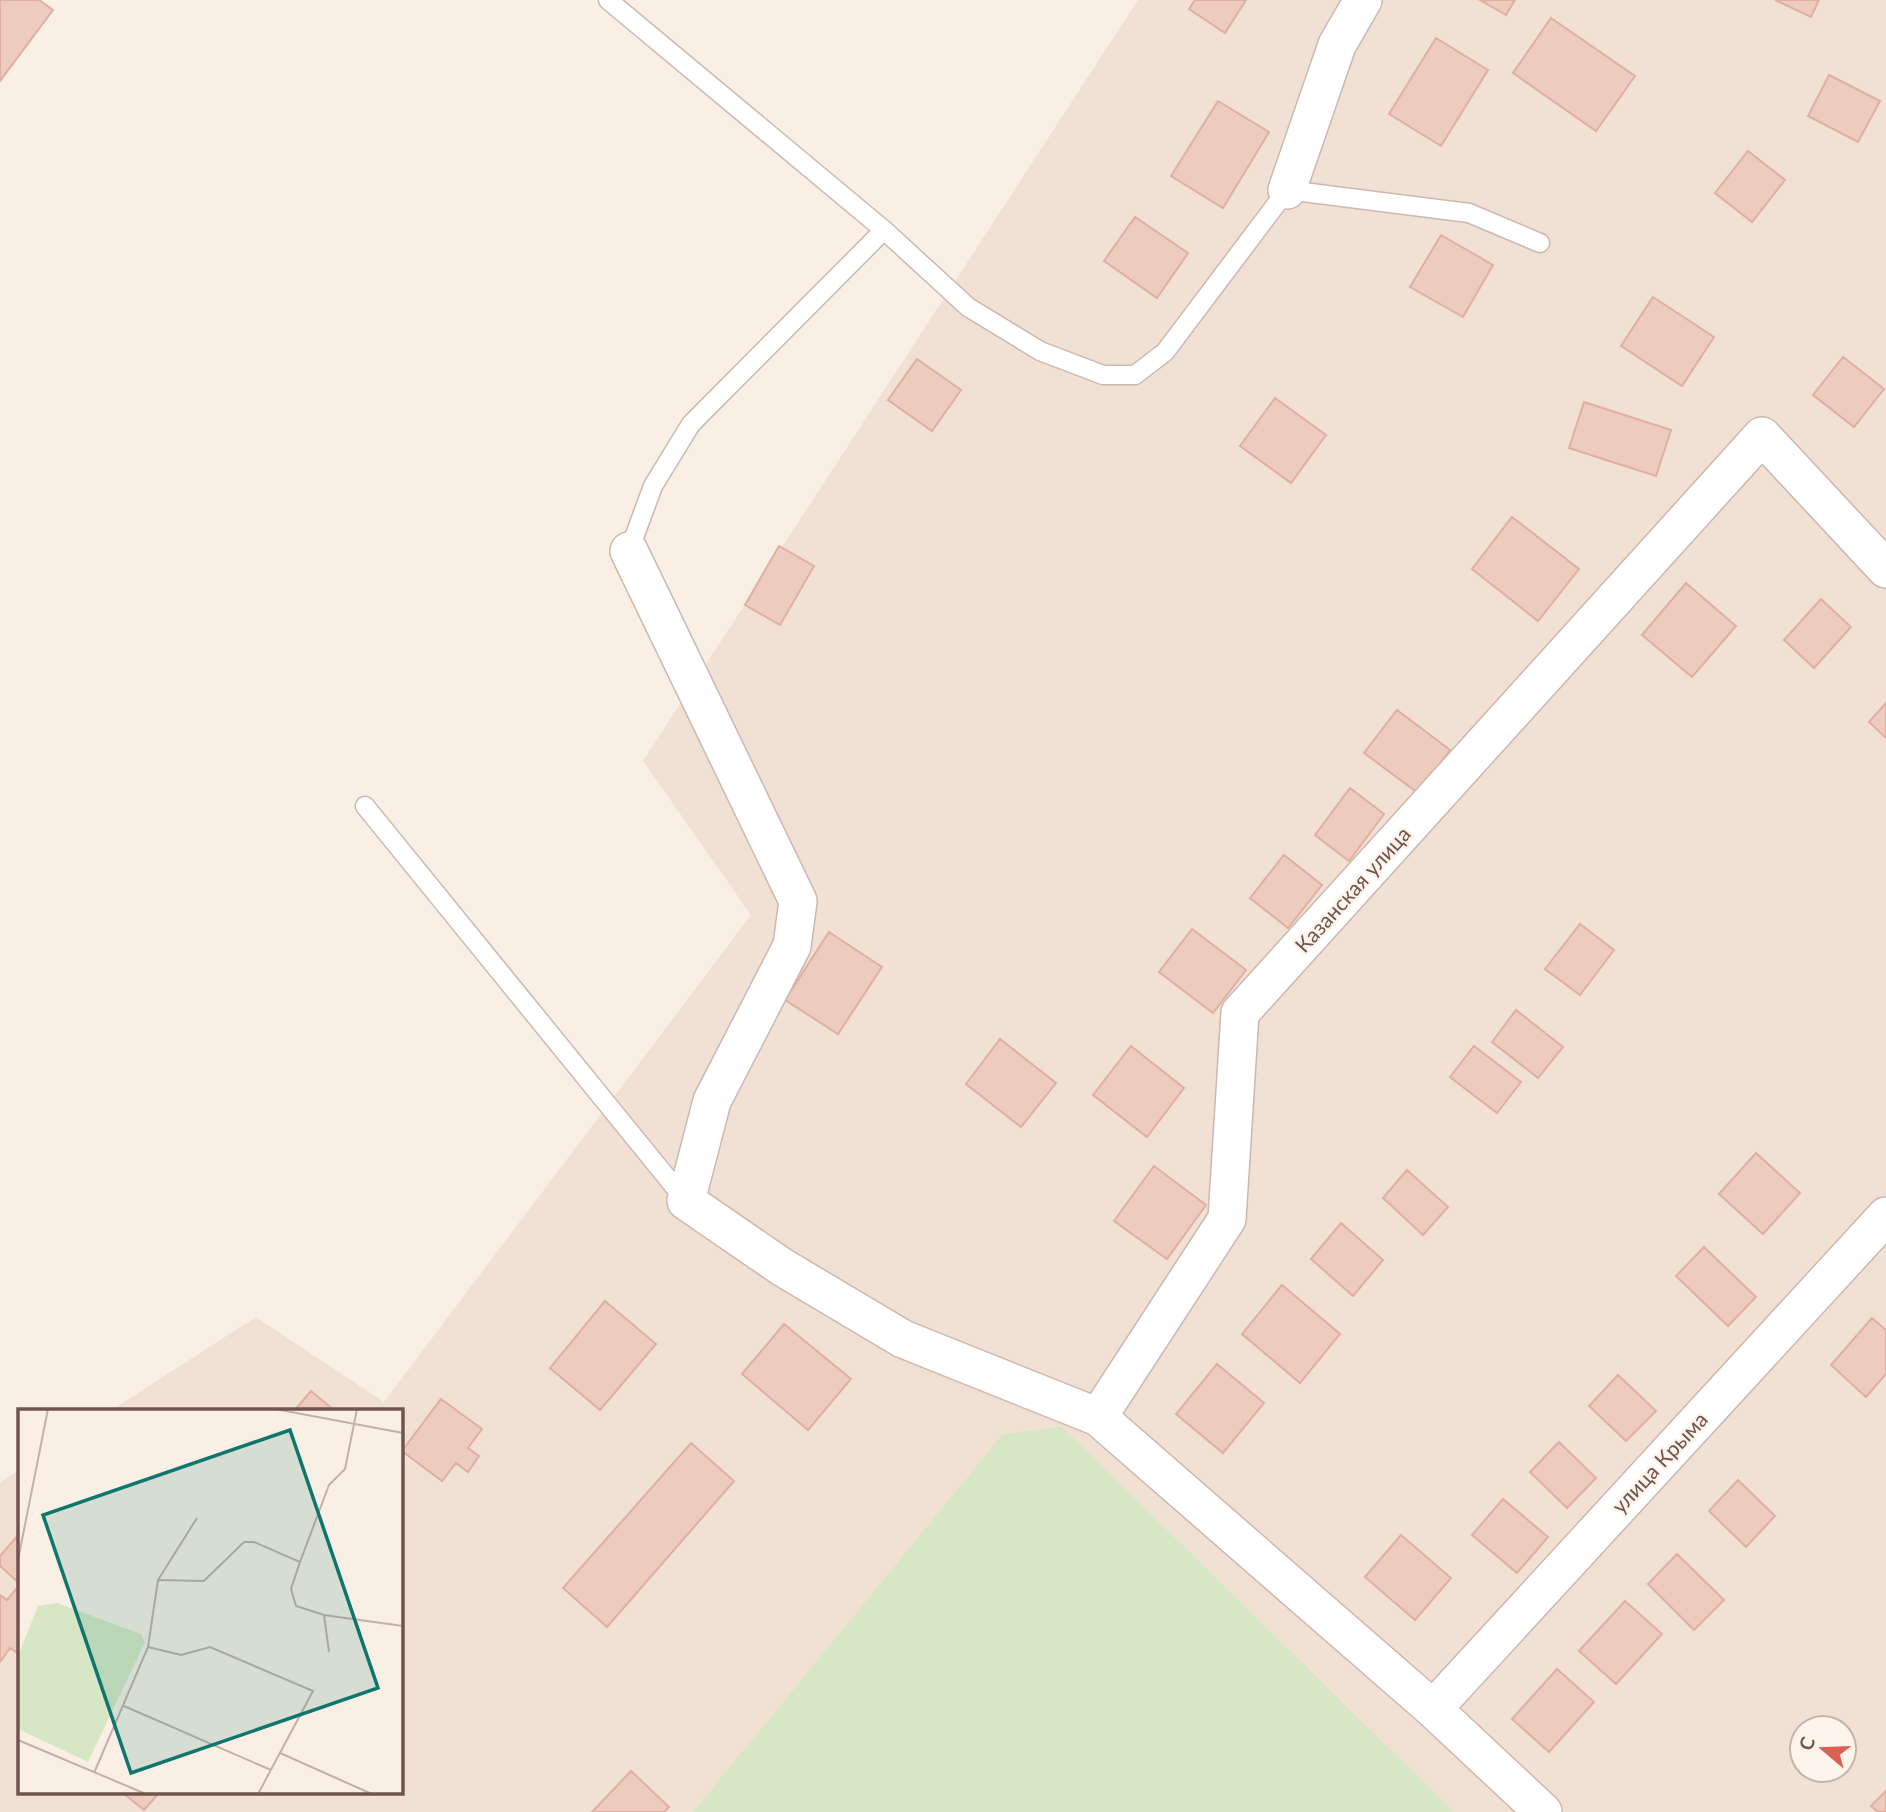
<svg xmlns="http://www.w3.org/2000/svg" width="1886" height="1812" viewBox="0 0 1886 1812" font-family="Lato,sans-serif">
<style>
.residential{fill:#f1e0d4;fill-rule:evenodd}
.green{fill:#d7e7c5}
.building{fill:#edcbbf;stroke:#dfb0a1;stroke-width:2}
.lines{fill:none;stroke-linecap:round;stroke-linejoin:round}
.lane-casing{stroke:#cdb8af;stroke-width:21}
.street-casing{stroke:#cdb8af;stroke-width:40}
.lane{stroke:#fff;stroke-width:18}
.street{stroke:#fff;stroke-width:37}
.labels{text-anchor:middle;dominant-baseline:central;stroke-width:5;stroke-linejoin:round;paint-order:stroke}
.street-label{font-size:21px;fill:#71544d;stroke:#fdf4eb}
.inset-road{fill:none;stroke:#c3b1a8;stroke-width:2}
.view{fill:#0f766e;fill-opacity:0.15;stroke:#0f766e;stroke-width:3.5}
.inset-edge{fill:none;stroke:#71544d;stroke-width:3.5}
</style>
<rect width="100%" height="100%" fill="#faefe5"/>
<!-- residential -->
<path class="residential" d="M1138 0H1886V1812H0V1483L19 1470V1793H401V1411H110L256 1317 384 1402 751 915 643 761ZM1802 1728H1844V1770H1802Z"/>
<!-- green -->
<path class="green" d="M1062 1427 1454 1812H1455H693L1003 1434Z"/>
<!-- building -->
<path class="building" d="M0 0H39L53 10 0 81Z
M1195 0H1246L1225 33 1189 9Z
M1480 0H1515L1506 15Z
M1775 0H1819L1811 17Z
M1551 18 1635 76 1596 131 1513 73Z
M1436 38 1488 70 1441 146 1389 114Z
M1829 75 1880 101 1858 142 1808 116Z
M1218 101 1269 132 1223 208 1171 176Z
M1748 151 1785 180 1752 222 1715 193Z
M1135 217 1188 253 1157 298 1104 261Z
M1441 235 1493 265 1463 317 1410 287Z
M1653 297 1714 337 1682 386 1621 346Z
M1843 357 1884 389 1854 427 1813 395Z
M917 359 961 390 932 431 888 400Z
M1275 398 1326 435 1291 483 1240 446Z
M1584 402 1671 430 1656 476 1569 448Z
M1512 517 1579 569 1538 621 1472 569Z
M779 546 814 566 780 625 745 605Z
M1686 583 1736 626 1692 677 1642 635Z
M1821 599 1851 627 1814 668 1784 640Z
M1886 703V738L1869 722Z
M1397 710 1450 750 1418 793 1364 753Z
M1350 788 1384 814 1349 861 1315 835Z
M1284 855 1322 885 1288 928 1250 898Z
M1580 924 1614 950 1580 995 1545 969Z
M1192 929 1246 970 1213 1013 1159 972Z
M829 932 882 967 838 1034 785 1000Z
M1516 1010 1563 1047 1538 1078 1492 1042Z
M1000 1039 1056 1083 1021 1127 966 1084Z
M1131 1046 1184 1088 1147 1137 1093 1095Z
M1474 1046 1521 1082 1497 1113 1450 1077Z
M1756 1153 1800 1193 1763 1234 1719 1194Z
M1154 1166 1206 1205 1167 1259 1114 1221Z
M1407 1170 1448 1207 1423 1235 1383 1198Z
M1341 1223 1383 1260 1353 1296 1311 1259Z
M1704 1247 1756 1297 1728 1326 1676 1276Z
M1282 1285 1340 1334 1300 1383 1242 1334Z
M605 1301 656 1344 600 1410 550 1368Z
M1872 1318 1886 1330V1374L1866 1397 1831 1365Z
M784 1324 851 1379 808 1430 742 1374Z
M1217 1364 1264 1403 1223 1453 1176 1414Z
M1618 1375 1656 1411 1626 1441 1589 1406Z
M311 1391 335 1411H294Z
M441 1399 482 1429 468 1448 479 1456 468 1472 456 1463 442 1481 402 1451Z
M1559 1442 1596 1478 1567 1508 1530 1472Z
M691 1443 734 1481 607 1627 563 1588Z
M1738 1480 1775 1516 1746 1547 1709 1511Z
M1503 1499 1548 1537 1517 1573 1472 1535Z
M19 1534V1583L0 1566V1556Z
M1401 1535 1451 1578 1415 1620 1365 1577Z
M1677 1554 1724 1600 1694 1630 1648 1584Z
M17 1588 19 1589V1654L10 1648 0 1662V1595L7 1600Z
M1625 1601 1662 1634 1616 1684 1579 1651Z
M1557 1669 1594 1702 1549 1752 1512 1719Z
M631 1771 669 1807 664 1812H592Z
M1886 1791V1812H1878L1871 1806Z
M123 1793H159L144 1810Z"/>
<g class="lines">
<defs>
<path id="lane" d="M608 0 884 230
M629 551 653 486 691 424 884 230 968 307 1040 351 1103 375H1135L1165 352 1287 190 1469 213 1540 243
M365 806 686 1201"/>
<path id="street" d="M1287 190 1337 45 1363 0
M629 551 798 901 792 946 712 1101 686 1201 782 1267 903 1339 1098 1417 1433 1709 1543 1812
M1098 1417 1227 1219 1240 1013 1762 436 1886 569
M1433 1709 1886 1216"/>
</defs>
<!-- lane casing -->
<use href="#lane" class="lane-casing"/>
<!-- street casing -->
<use href="#street" class="street-casing"/>
<!-- lane -->
<use href="#lane" class="lane"/>
<!-- street -->
<use href="#street" class="street"/>
</g>
<g class="labels">
<!-- street labels -->
<g class="street-label">
<text transform="translate(1352 889) rotate(-48)">Казанская улица</text>
<text transform="translate(1659 1462) rotate(-47)">улица Крыма</text>
</g>
</g>
<!-- overview -->
<g transform="translate(18 1409)">
<rect width="385" height="385" fill="#faefe5"/>
<path d="M39 194 123 225 127 233 70 353 0 320V247L20 197Z" fill="#d7e7c5"/>
<path class="inset-road" d="M257 0 385 24M0 151 30 0M282 153 311 76 327 60 339 0M140 171 179 109M306 206 311 243M130 238 163 246 192 238 295 282 240 385M106 297 253 361M0 331 128 385M262 344 354 385M76 364 130 238 140 171 186 172 226 133H236L282 153 273 180 278 197 306 206 385 217"/>
<path class="view" d="M272 21 360 279 113 364 25 106Z"/>
<rect width="385" height="385" class="inset-edge"/>
</g>
<!-- north arrow -->
<g transform="translate(1823 1749) rotate(289)"><circle r="33" fill="#fdf4eb" stroke="#c5b4ac" stroke-width="2"/>
<path d="M0-5L12 26L0 18L-12 26Z" fill="#da6054"/>
<text y="-10" font-size="19" font-weight="bold" text-anchor="middle" fill="#71544d">С</text>
</g>
</svg>
